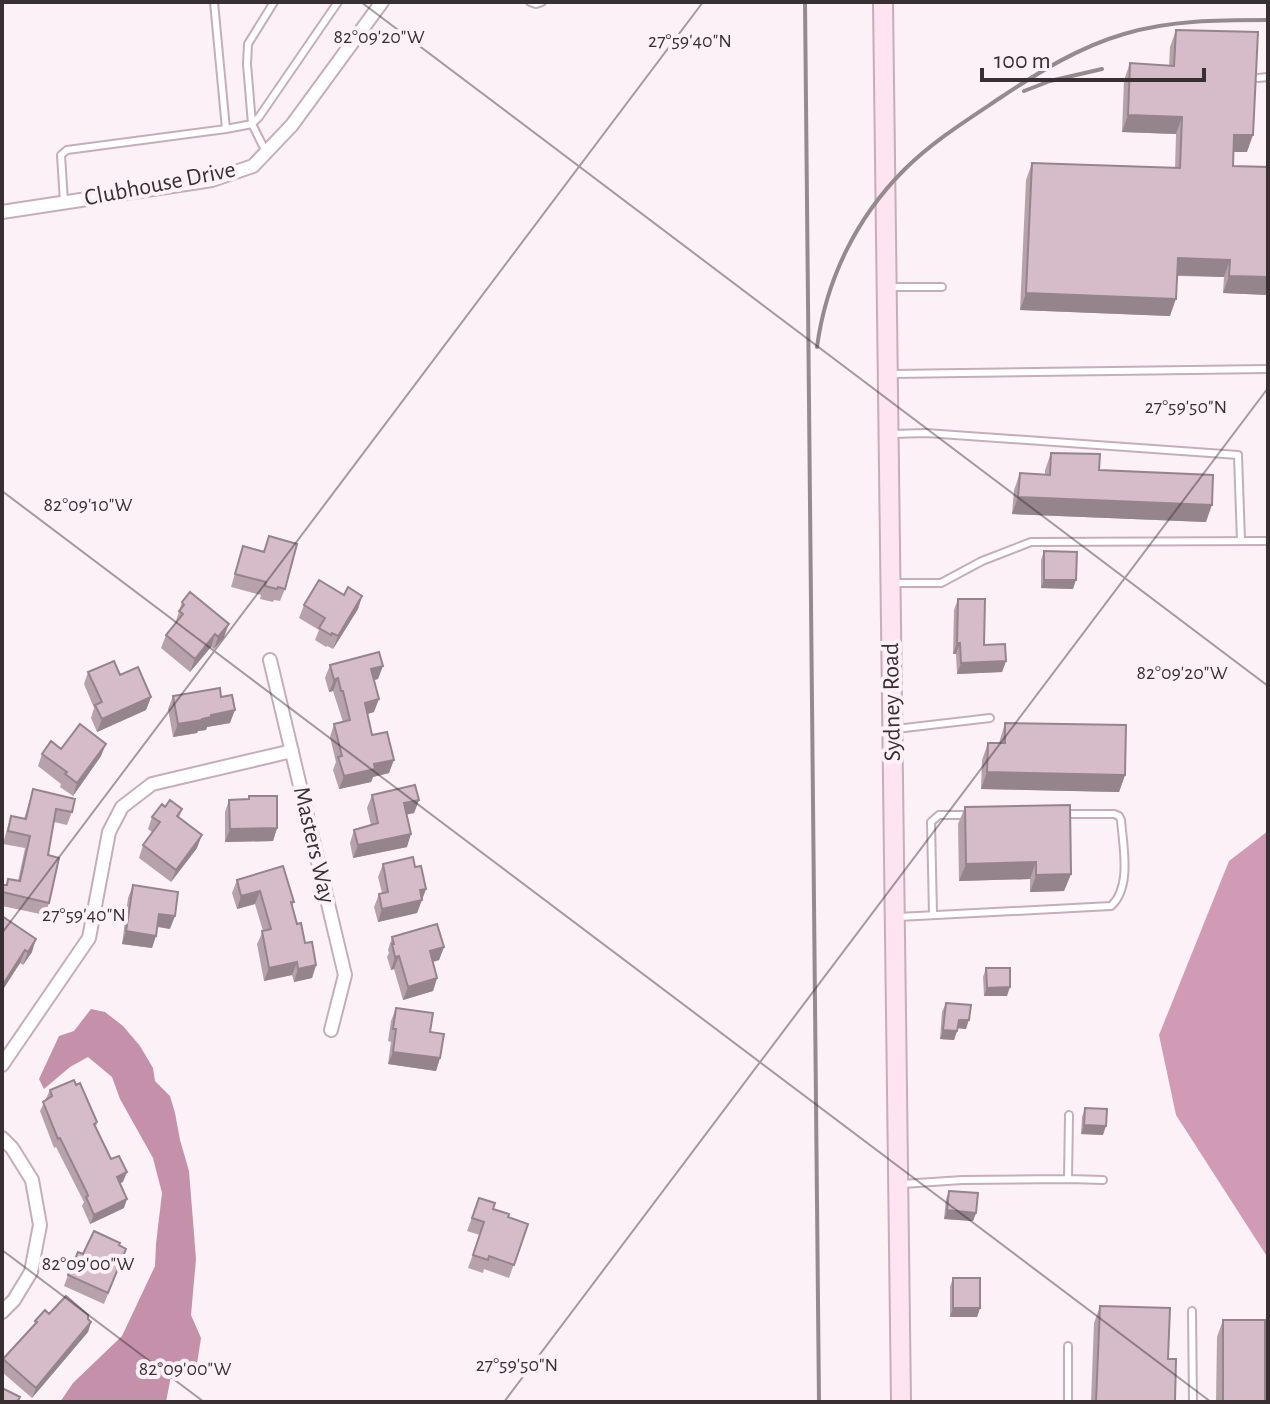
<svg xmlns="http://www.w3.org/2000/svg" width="1270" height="1404" viewBox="0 0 1270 1404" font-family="'Alegreya Sans',sans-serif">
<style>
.forest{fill:#d19bb5}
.water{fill:#c590a9}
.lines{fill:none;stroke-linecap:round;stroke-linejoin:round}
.lane-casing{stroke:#c6adb9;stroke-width:10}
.street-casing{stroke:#c6adb9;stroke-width:16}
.secondary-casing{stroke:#c6adb9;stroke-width:22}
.lane{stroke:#fff;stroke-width:6}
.street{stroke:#fff;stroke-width:12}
.secondary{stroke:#fee4f1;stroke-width:18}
.rail{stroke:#958b8f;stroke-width:4}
.wall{fill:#b7a2ac}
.shaded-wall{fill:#95848c}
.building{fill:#d5bcc8;stroke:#95848c;stroke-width:2}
.ticks{fill:none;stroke:#382f33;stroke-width:2;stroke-opacity:0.45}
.labels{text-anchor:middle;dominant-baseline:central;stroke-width:8;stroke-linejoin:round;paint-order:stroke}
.street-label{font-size:24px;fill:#382f33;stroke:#fcf1f6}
.ticks-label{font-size:20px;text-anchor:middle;fill:#382f33;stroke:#fcf1f6;stroke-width:8;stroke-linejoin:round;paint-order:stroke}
</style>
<rect width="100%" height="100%" fill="#fcf1f6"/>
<!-- forest -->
<path class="forest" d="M1268 831V1258L1176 1115 1159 1035 1229 861Z"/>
<!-- water -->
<path class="water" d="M91 1009 105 1012 123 1026 140 1046 153 1068 155 1081 170 1096 175 1113 180 1140 189 1171 196 1259 191 1315 201 1338 196 1370 171 1376 166 1402H60L73 1383 122 1336 155 1266 156 1244 162 1193 153 1158 120 1099 112 1077 88 1057 70 1067 44 1089 39 1079 59 1036 74 1031Z"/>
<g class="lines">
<defs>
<path id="lane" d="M214 2 226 129
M530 2 536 4 542 2
M1258 78 1268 77
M266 152 252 124 247 64 248 44 274 2
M64 202 61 155 67 150 226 129 252 124 259 117 338 2
M890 287H942
M891 374 1268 369
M892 434 926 433 1238 455 1241 541
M894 583H941L982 561 1031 542 1268 541
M896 729 990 718
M933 915 931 822 939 815H967
M898 917 1111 906C1132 887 1123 846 1121 820L1119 816 1114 814H1062
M1068 1179 1103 1180
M902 1184 962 1180 1068 1179 1069 1115
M1192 1311 1193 1402
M1068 1346V1402"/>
<path id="street" d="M2 212 212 180 253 166 292 125 382 2
M270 660 345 975 331 1030
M2 1065 89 938 109 832 122 807 152 784 292 751
M2 1138 12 1148 32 1180 40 1225 31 1272 14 1300 2 1312"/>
<path id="secondary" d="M883 2 901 1402"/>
</defs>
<!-- lane casing -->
<use href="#lane" class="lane-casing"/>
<!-- street casing -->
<use href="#street" class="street-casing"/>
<!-- secondary casing -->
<use href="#secondary" class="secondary-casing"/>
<!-- lane -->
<use href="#lane" class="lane"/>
<!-- street -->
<use href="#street" class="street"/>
<!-- secondary -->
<use href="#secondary" class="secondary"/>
<!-- rail -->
<path class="rail" d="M805 2 819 1402
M1024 91 1050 81 1102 69
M817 347C826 280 856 218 904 170 932 142 967 120 1000 98 1039 72 1079 47 1124 34 1170 20 1220 20 1268 20"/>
</g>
<!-- wall -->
<path class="wall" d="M1176 30 1247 152H1233V166L1268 167V295L1223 293 1224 277 1177 276 1170 316 1020 310 1026 180 1032 163 1175 168 1176 134 1122 132 1124 80 1130 63 1169 66 1170 47Z
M1051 453 1099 470 1206 522 1012 514 1014 490 1020 473 1045 474V470Z
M269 536 285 589 280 601 274 600 273 602 260 599 261 595 231 587 243 546 264 551Z
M1044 551 1073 589 1041 588V560Z
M344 595 362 596 358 609 333 649 327 646 326 647 315 640 319 630 299 618 304 605Z
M958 599 984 645 1006 661 1002 672 957 674 956 654H953L954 610Z
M182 602 224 637 214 649 211 647 190 672 161 648 166 635 175 624Z
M330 665 378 679 374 680V712L367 714 372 735 389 773 373 777 371 782 339 789 333 770 336 762 330 737 334 724 343 722 333 691 329 692 325 678Z
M88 672 120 675 151 697 146 710 97 732 91 718 94 708 84 684Z
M173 696 221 697 230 723 207 727 206 730 198 731 197 733 173 737 168 709Z
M1005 723 1125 775 1119 792 981 789 982 760 988 743H999Z
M61 749 101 756 73 796 60 787 61 784 38 766 42 754Z
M33 789 72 812 67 825 54 822 48 855 49 903 45 915 2 906V885H6L8 879 18 881 25 848 3 844 7 829 11 816 24 819Z
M372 795 419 800 414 813 407 814V847L353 858 350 843 354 830 371 825 367 808Z
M249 796 277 828 273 841 225 842V812L229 800 248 799Z
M165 807 182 809 179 818 197 848 171 882 139 858 143 845 153 833 148 829 152 817Z
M965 807 1071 874 1064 891 1030 892V879L959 881 958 824Z
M383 864 415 867 426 889 417 913 378 922 374 907 379 894 382 893 378 877Z
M237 880 294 902 292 906 297 924 305 943 316 965 312 978 294 982 292 975 264 981 257 944 263 931 255 904 237 909 232 893Z
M133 885 170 929 157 927 152 948 122 944 128 898Z
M2 916 32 952 23 965 20 963 2 991Z
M392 937 444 947 439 960 433 962 437 978 433 991 403 1000 394 969 391 970 387 957 389 953 388 950Z
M986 968 1007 996H984L983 977Z
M946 1003 966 1029 958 1028 954 1040 940 1039 942 1012Z
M396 1008 430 1032 440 1058 436 1071 388 1064 391 1042 388 1041 391 1021Z
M50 1090 97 1122 96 1127 123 1182 120 1183 124 1208 90 1224 82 1206 84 1202 56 1147 54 1148 40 1111Z
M1085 1108 1103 1135 1081 1134 1082 1117Z
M949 1191 976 1213 973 1221 944 1219 946 1199Z
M479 1198 493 1209 508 1217 528 1224 509 1278 484 1269 483 1273 468 1268 480 1235 467 1231Z
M119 1245 122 1260 104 1304 64 1286 68 1275 83 1254Z
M953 1278 980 1308 977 1317H950V1287Z
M1100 1306 1168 1359 1175 1402H1091L1094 1323Z
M49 1314 91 1322 88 1332 32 1398 2 1372V1363L3 1359 34 1325 35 1321Z
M1223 1320 1265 1402H1216L1217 1337Z"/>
<!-- shaded-wall -->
<path class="shaded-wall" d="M1128 115 1182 117 1176 134 1122 132Z
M1234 135H1253L1247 152H1228Z
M1178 258 1230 260 1224 277 1172 275Z
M1229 276 1268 277V295L1223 293Z
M1026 293 1176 299 1170 316 1020 310Z
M1018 497 1212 505 1206 522 1012 514Z
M1044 580H1076L1073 589 1041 588Z
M362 596 358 609 333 649 338 636Z
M229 624 224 637 214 649 218 637Z
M215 634 211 647 190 672 195 659Z
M957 643H960L956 654H953Z
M1006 661 1002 672 957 674 961 663Z
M383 666 378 679 367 682 371 669Z
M338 678 333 691 329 692 334 680Z
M151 697 146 710 97 732 102 719Z
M379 699 374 712 360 716 365 703Z
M235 710 230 723 207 727 206 730 198 731 197 733 173 737 178 724 202 719 211 715Z
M106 744 101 756 73 796 77 783Z
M394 760 389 773 373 777 371 782 339 789 344 776 374 764Z
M987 772 1125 775 1119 792 981 789Z
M419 800 414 813 400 816 404 803Z
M277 828 273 841 225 842 230 829Z
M411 834 407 847 353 858 358 845Z
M202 835 197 848 171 882 176 870Z
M1036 862 1030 879 959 881 966 864Z
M1071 874 1064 891 1030 892 1036 875Z
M426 889 417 913 378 922 382 909 420 890Z
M260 891 255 904 237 909 241 896Z
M159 914 175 916 170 929 155 926Z
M126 931 156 936 152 948 122 944Z
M36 939 32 952 23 965 28 952Z
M444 947 439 960 425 964 430 951Z
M25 950 20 963 2 991V986Z
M399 956 394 969 391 970 395 957Z
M297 962 292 975 264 981 269 968Z
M316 965 312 978 294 982 298 969Z
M437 978 433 991 403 1000 408 987Z
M1010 987 1007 996H984L987 988Z
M959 1020H969L966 1029 956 1028Z
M943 1030 957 1031 954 1040 940 1039Z
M393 1052 440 1058 436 1071 388 1064Z
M1084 1125 1106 1126 1103 1135 1081 1134Z
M127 1172 123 1182 113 1186 117 1177Z
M127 1199 124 1208 90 1224 94 1215Z
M947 1210 976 1213 973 1221 944 1219Z
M953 1308H980L977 1317H950Z
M91 1322 88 1332 32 1398 36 1388Z"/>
<!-- building -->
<path class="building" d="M1176 30 1258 32 1253 135H1234L1233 166 1268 167V277L1229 276 1230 260 1178 258 1176 299 1026 293 1032 163 1180 168 1182 117 1128 115 1130 63 1174 66Z
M1051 453 1100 454 1099 470 1213 475 1212 505 1018 497 1020 473 1050 475Z
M269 536 297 544 285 589 278 587 277 589 265 586 266 582 235 574 243 546 264 552Z
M1044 551 1077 552 1076 580H1044Z
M319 580 344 595 348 587 362 596 338 636 332 633 331 635 319 628 325 618 304 605Z
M190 592 229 624 218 637 215 634 195 659 166 635 183 614 179 611 184 605 182 602Z
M958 599H985L984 645 1005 644 1006 661 961 663 960 643H957Z
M379 652 383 666 371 669 379 699 365 703 372 735 387 732 394 760 374 764 375 769 344 776 338 757 342 756 334 724 350 720 343 691H341L338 678 334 680 330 665Z
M114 661 120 675 138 667 151 697 102 719 95 705 102 702 88 672Z
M220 688 221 697 232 695 235 710 211 715V717L202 719V720L178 724 173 696Z
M1005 723 1126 725 1125 775 987 772 988 743H1005Z
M80 724 106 744 77 783 65 774 67 772 42 754 51 741 61 749Z
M415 785 419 800 404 803 411 834 358 845 354 830 378 823 372 795Z
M33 789 75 799 72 812 56 809 48 855 59 858 49 903 2 892V885H7L8 879 20 881 30 836 8 831 11 816 26 819Z
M249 796H277V828L230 829 229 800 249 799Z
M170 800 182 809 177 816 202 835 176 870 143 845 160 822 152 817 162 804 165 807Z
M1070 805 1071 874 1036 875V862L966 864 965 807Z
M413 857 415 867 421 866 426 889 420 890 422 900 382 909 379 894 388 892 383 864Z
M283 866 294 902H291L297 924 301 923 305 943 312 942 316 965 298 969 297 962 269 968 262 931 271 929 260 891 241 896 237 880Z
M133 885 178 892 175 916 159 914 156 936 126 931Z
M2 916 36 939 28 952 25 950 2 986Z
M437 924 444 947 430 951 437 978 408 987 399 956 395 957 392 944H394L392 937Z
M986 968H1010V987L987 988Z
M946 1003 971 1005 969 1020H959L957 1031 943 1030Z
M396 1008 433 1013 430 1032 444 1034 440 1058 393 1052 396 1029H393Z
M74 1080 76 1085 80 1083 97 1122 94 1124 111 1159 119 1156 127 1172 117 1177 127 1199 94 1215 86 1197 88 1196 87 1193 60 1138 58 1139 43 1102 52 1096 50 1090Z
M1085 1108 1107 1109 1106 1126 1084 1125Z
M949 1191 978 1193 976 1213 947 1210Z
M479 1198 495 1203 493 1209 509 1214 508 1217 528 1224 514 1265 489 1256 488 1260 473 1255 484 1222 472 1218Z
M94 1231 120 1243 119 1245 126 1249 108 1293 68 1275 78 1252 83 1254Z
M953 1278H980V1308H953Z
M66 1296 88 1315V1319L91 1322 36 1388 3 1359 37 1322 35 1321 45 1310 49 1314Z
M1100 1306 1170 1308 1168 1359H1176L1175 1402H1096Z
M1223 1320H1265V1402H1223Z
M2 1388 20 1397 17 1402H2Z"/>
<!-- ticks -->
<path class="ticks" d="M361 2 1268 686M2 491 1211 1402M2 933 703 2M2 1250 204 1402M504 1402 1268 388"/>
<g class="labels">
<!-- street labels -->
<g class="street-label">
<text transform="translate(160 184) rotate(-11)">Clubhouse Drive</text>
<text transform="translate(892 702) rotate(-91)">Sydney Road</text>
<text transform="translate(314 845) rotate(77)">Masters Way</text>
</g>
</g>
<g class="ticks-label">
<text x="379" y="43">82°09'20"W</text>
<text x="690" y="47">27°59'40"N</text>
<text x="1186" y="413">27°59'50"N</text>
<text x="88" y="511">82°09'10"W</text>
<text x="1182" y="679">82°09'20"W</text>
<text x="84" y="921">27°59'40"N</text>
<text x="88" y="1270">82°09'00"W</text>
<text x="517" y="1371">27°59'50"N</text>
<text x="185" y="1375">82°09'00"W</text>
</g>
<!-- border -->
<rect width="1270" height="1404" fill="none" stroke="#382f33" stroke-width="8"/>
<!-- scale -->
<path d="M982 68v12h222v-12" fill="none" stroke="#382f33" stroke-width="4"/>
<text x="994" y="68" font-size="24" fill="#382f33" stroke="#fcf1f6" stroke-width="6" paint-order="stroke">100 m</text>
</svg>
